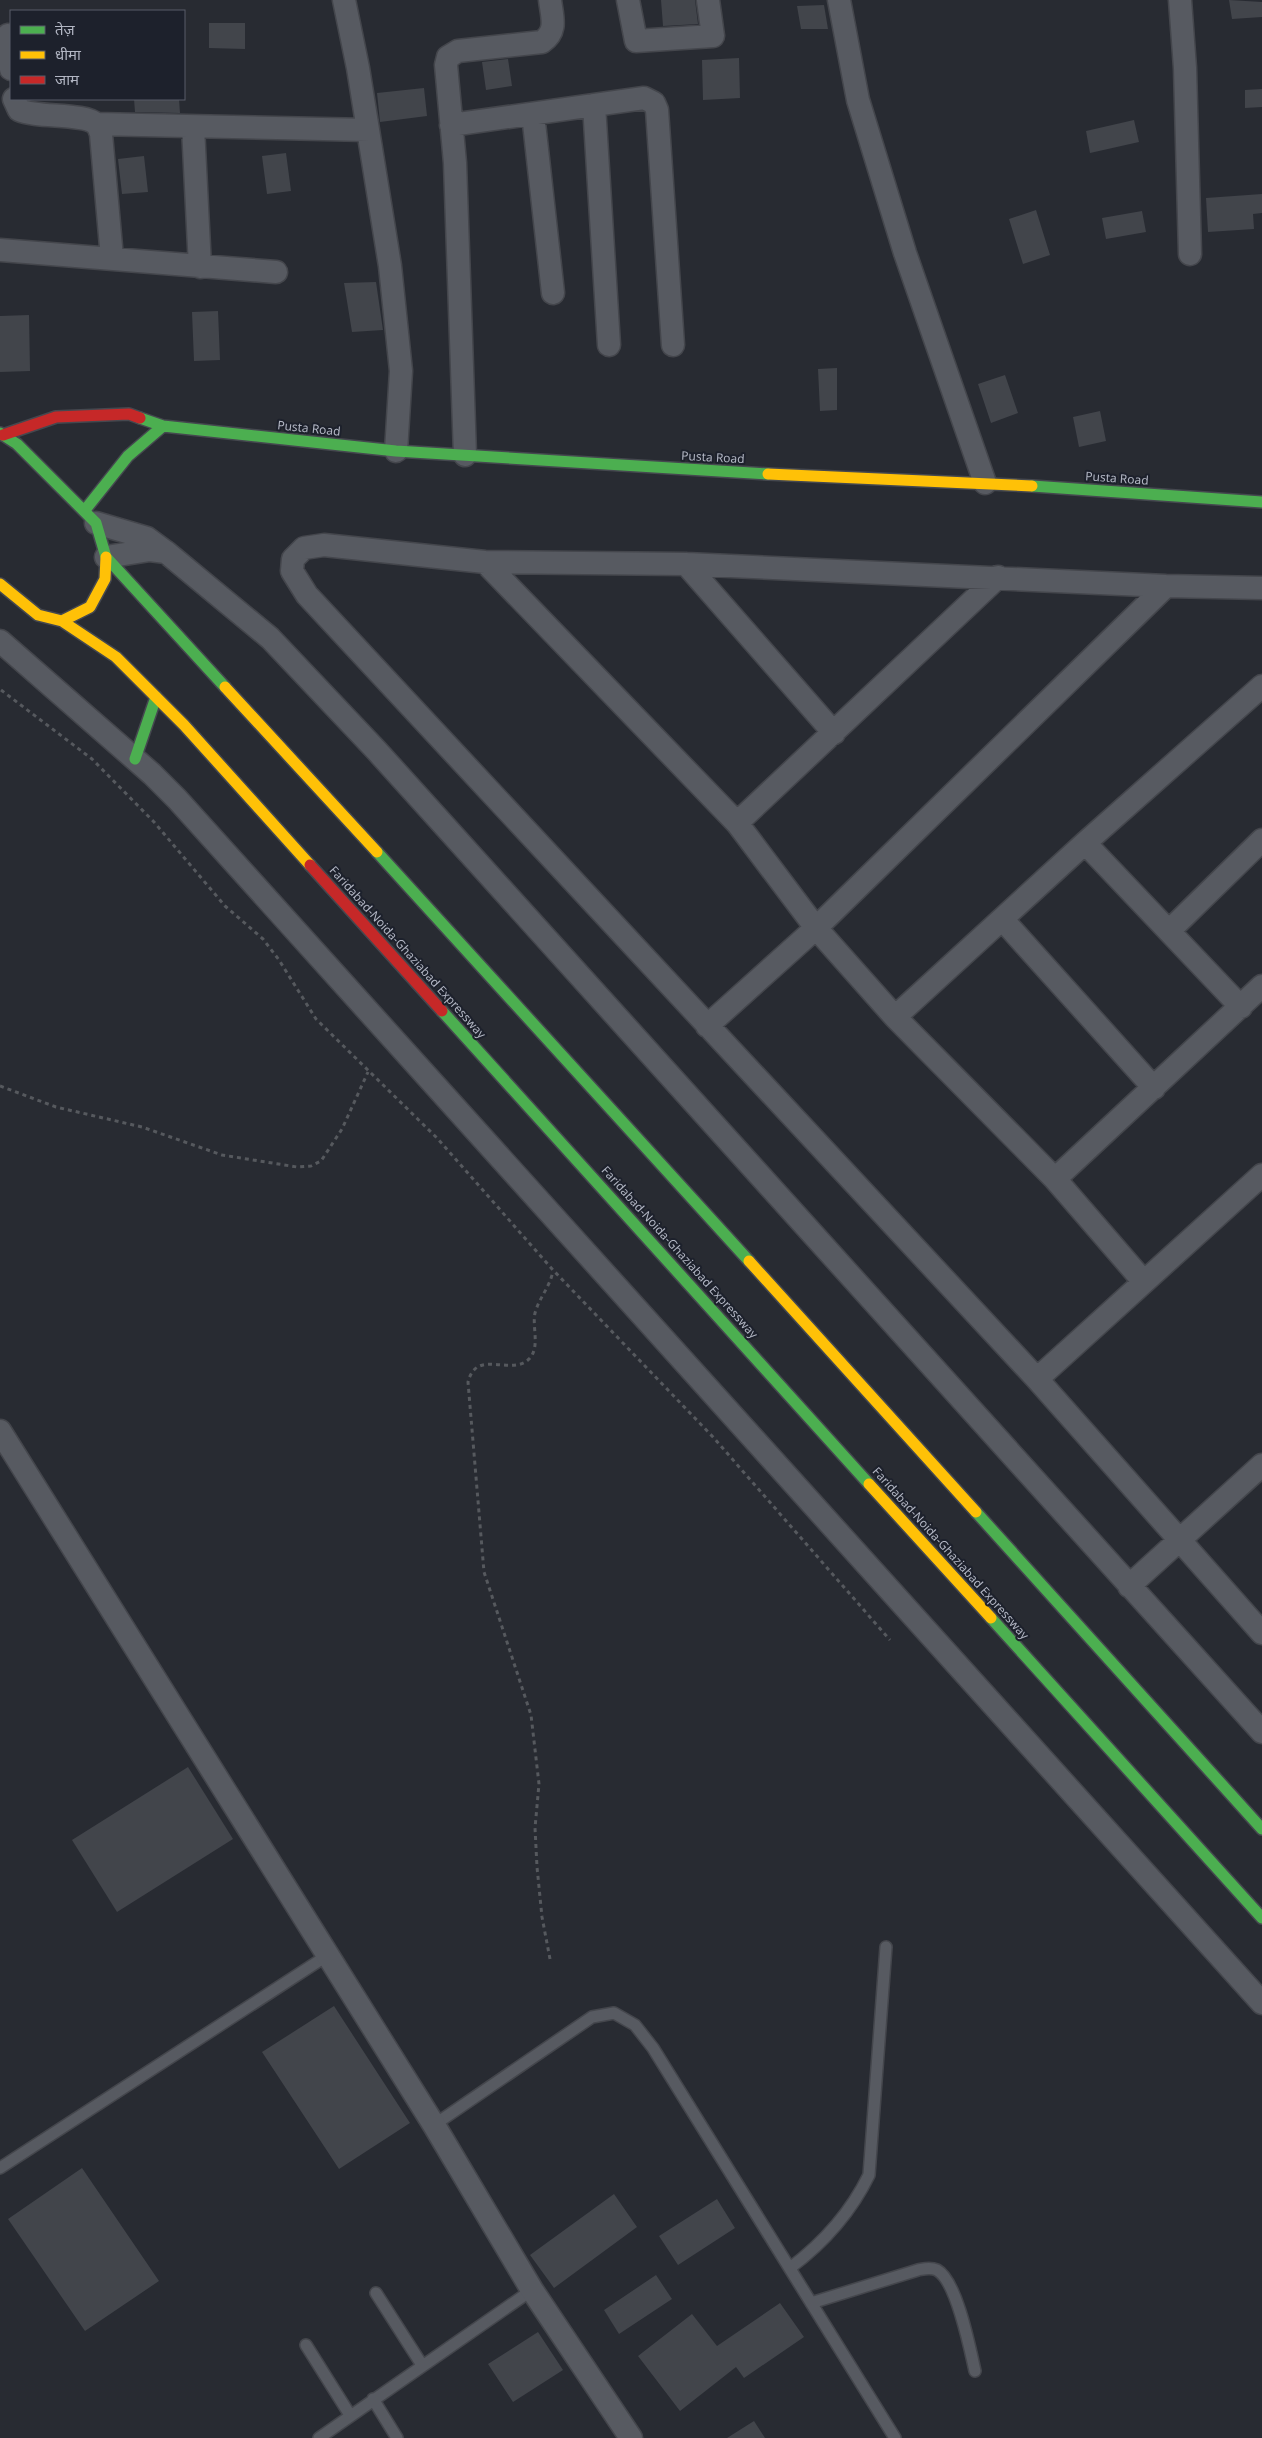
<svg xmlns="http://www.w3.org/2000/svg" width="1262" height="2438" viewBox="0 0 1262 2438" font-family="'Noto Sans','Noto Sans Devanagari',sans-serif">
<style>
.building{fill:#42454b}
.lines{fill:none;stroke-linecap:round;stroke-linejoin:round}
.lane-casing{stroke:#44464c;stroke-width:14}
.street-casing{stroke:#44464c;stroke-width:25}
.fast-casing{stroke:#45484f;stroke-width:14}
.slow-casing{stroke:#45484f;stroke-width:14}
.jam-casing{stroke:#45484f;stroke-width:14}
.path{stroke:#56595e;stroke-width:3;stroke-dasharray:4 4;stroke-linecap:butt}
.lane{stroke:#575a61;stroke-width:11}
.street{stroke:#575a61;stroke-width:22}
.fast{stroke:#4caf50;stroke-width:11}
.slow{stroke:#ffc107;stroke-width:11}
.jam{stroke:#c62828;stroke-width:11}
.labels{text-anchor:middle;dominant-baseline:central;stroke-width:4;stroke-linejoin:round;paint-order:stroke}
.street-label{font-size:12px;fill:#b2b6c3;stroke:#1d212c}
</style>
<rect width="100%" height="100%" fill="#282b32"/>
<!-- building -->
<path class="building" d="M661 0H695L698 24 663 26Z
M1229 0 1262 2V17L1232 19Z
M824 5 828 29H801L797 6Z
M209 23H245V49L209 48Z
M739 58 740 98 703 100 702 60Z
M508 59 512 86 486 90 482 62Z
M424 88 427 116 380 122 377 93Z
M1262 89V107L1245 108V90Z
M134 99H179L180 113 135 112Z
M1134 120 1139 142 1090 153 1086 131Z
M286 153 291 191 267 194 262 156Z
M144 156 148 192 122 194 118 159Z
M1262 194V213L1253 214 1254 229 1208 232 1206 198Z
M1036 210 1050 255 1023 264 1009 219Z
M1142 211 1146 232 1106 239 1102 218Z
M376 282 383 330 352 332 344 283Z
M218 311 220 360 194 361 192 312Z
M29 315 30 371 0 372V316Z
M837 368V410L820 411 818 369Z
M1005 375 1018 413 991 423 978 384Z
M1100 411 1106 441 1079 447 1073 417Z
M188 1767 233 1839 117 1912 72 1840Z
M334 2006 410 2123 339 2169 262 2052Z
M82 2168 159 2281 85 2331 8 2219Z
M614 2194 637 2227 554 2288 530 2255Z
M717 2199 735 2228 678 2265 659 2236Z
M656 2275 672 2299 619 2334 604 2310Z
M780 2303 804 2337 744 2378 736 2367 680 2411 638 2356 692 2314 717 2346Z
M538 2332 563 2370 513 2402 488 2364Z
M754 2421 765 2438H727Z"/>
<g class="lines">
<defs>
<path id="lane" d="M434 2125 592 2017 614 2013 635 2025 653 2048 895 2438
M0 2168 328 1955
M790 2268C822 2244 851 2212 869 2175L886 1947
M376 2293 422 2365
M811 2303 918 2270C924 2269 930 2267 937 2270 957 2281 970 2349 975 2371
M306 2345 350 2415
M373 2399 397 2438
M319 2438 532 2290"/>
<path id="street" d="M344 0 358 68 390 266 401 371 396 451
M628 0 636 41 713 36 708 0
M839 0 858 100 905 253 985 483
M1180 0 1185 68 1190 254
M8 35 11 69
M14 99 19 110C37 118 85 113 96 124 98 126 100 131 101 134L112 258
M594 105 609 345
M533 114 553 293
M96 124 368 130
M451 125 644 98 654 103 657 110 673 345
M193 127 200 267
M0 250 276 272
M465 455 455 163 446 65 448 57 458 51 542 42C558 31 552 17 550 0
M96 523 147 538 166 552 270 638 377 751 1262 1732
M106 557 150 550 166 552
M485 562 737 823 816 928 895 1017
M686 564 834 733
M1262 588 1166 586 686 564 485 562 324 545 304 548 293 559 292 571 307 595 1037 1379 1262 1633
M0 641 152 774 177 799 1262 2003
M737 823 998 577
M1085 843 1241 1007
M1003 920 1154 1088
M1169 931 1262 840
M707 1026 816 928 1166 586
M1055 1179 1262 986
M1144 1282 1055 1179 895 1017 1085 843 1262 686
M1037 1379 1262 1175
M0 1431 434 2125 532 2290 631 2438
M1129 1586 1262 1465"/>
<path id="fast" d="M140 418 163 426 396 451 768 474
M0 433 17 444 96 523 106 557 225 687
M1032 486 1262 502
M85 510 128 456 163 426
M135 759 156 697
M377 852 749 1261
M442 1011 869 1484
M976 1512 1262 1829
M991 1618 1262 1918"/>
<path id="slow" d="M768 474 1032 486
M0 584 38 615 62 621 90 607 105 579 106 557
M62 621 116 657 184 725 310 865
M225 687 377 852
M749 1261 976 1512
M869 1484 991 1618"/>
<path id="jam" d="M3 435 56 417 129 414 140 418
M310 865 442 1011"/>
</defs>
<!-- lane casing -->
<use href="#lane" class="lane-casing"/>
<!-- street casing -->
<use href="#street" class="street-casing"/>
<!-- fast casing -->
<use href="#fast" class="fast-casing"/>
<!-- slow casing -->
<use href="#slow" class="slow-casing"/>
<!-- jam casing -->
<use href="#jam" class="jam-casing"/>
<!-- path -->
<path class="path" d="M1 690 92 759 154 822 225 906 263 939 279 960 316 1019 437 1138 553 1270 713 1437 890 1640
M0 1086 56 1107 142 1127 222 1155 297 1167 311 1166 321 1161 342 1129 368 1072
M550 1959 542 1917 537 1867 535 1828 539 1784 531 1715 484 1572 468 1382C477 1347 512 1378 530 1358 540 1346 532 1327 535 1313 539 1298 550 1287 553 1271"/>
<!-- lane -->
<use href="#lane" class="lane"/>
<!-- street -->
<use href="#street" class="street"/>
<!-- fast -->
<use href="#fast" class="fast"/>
<!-- slow -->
<use href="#slow" class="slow"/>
<!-- jam -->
<use href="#jam" class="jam"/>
</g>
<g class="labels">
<!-- street labels -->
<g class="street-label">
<text transform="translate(309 428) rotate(6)">Pusta Road</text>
<text transform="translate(713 457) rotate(3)">Pusta Road</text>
<text transform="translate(1117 478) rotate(4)">Pusta Road</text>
<text transform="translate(408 952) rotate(48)">Faridabad-Noida-Ghaziabad Expressway</text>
<text transform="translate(680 1252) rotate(48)">Faridabad-Noida-Ghaziabad Expressway</text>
<text transform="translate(951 1553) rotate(48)">Faridabad-Noida-Ghaziabad Expressway</text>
</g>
</g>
<!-- legend -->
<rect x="10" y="10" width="175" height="90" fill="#1d212c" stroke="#595d68"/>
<rect x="20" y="26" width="25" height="8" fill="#4caf50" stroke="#595d68"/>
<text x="55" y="35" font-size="15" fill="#b2b6c3">तेज़</text>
<rect x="20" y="51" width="25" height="8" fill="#ffc107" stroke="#595d68"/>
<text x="55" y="60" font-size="15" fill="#b2b6c3">धीमा</text>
<rect x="20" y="76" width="25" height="8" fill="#c62828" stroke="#595d68"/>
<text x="55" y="85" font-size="15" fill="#b2b6c3">जाम</text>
</svg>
